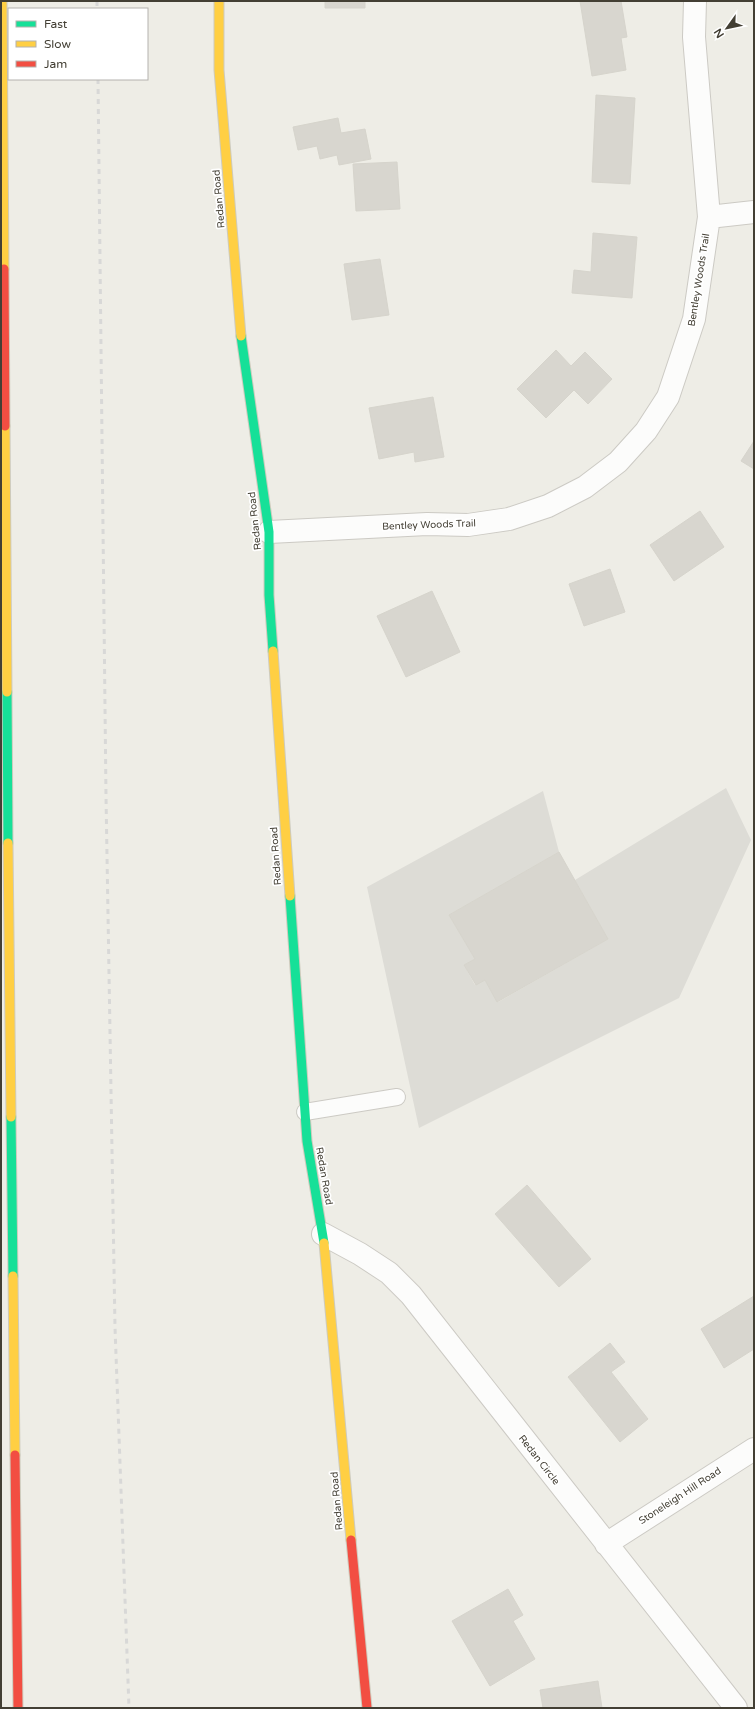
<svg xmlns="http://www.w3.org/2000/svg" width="755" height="1709" viewBox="0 0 755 1709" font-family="'Varela Round',sans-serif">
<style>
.parking{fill:#dddcd6}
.building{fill:#d8d6cf;stroke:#d6d4cc}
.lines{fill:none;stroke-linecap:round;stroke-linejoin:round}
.lane-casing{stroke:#cccac4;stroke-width:18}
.street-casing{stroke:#cccac4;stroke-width:24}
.fast-casing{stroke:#cecbbd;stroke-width:11}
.slow-casing{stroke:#cecbbd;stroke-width:11}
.jam-casing{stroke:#cecbbd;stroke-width:11}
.lane{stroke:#fcfcfb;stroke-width:16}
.street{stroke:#fcfcfb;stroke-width:22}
.fast{stroke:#16e098;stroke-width:9}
.slow{stroke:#ffcf43;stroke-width:9}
.jam{stroke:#f24e42;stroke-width:9}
.rail{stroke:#d8d8d7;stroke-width:3;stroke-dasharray:5 5;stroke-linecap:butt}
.labels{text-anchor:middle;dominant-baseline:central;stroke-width:3.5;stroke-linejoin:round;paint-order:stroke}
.street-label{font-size:10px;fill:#433f34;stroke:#fff}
</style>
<rect width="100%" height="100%" fill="#eeede6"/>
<!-- parking -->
<path class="parking" d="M726 788 751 840 679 998 419 1128 367 887 543 791 559 852 449 915 475 959 464 965 475 985 485 980 498 1002 608 939 575 880Z"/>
<!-- building -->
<path class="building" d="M325 1H365V8H325Z
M580 1H621L627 37 621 38 626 70 592 76Z
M596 95 635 98 630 184 592 182Z
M338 118 341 133 365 129 371 159 339 165 337 155 320 159 317 146 298 150 293 127Z
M397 162 400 209 356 211 353 164Z
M593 233 637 237 632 298 572 293 574 270 591 272Z
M380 259 389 315 352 320 344 264Z
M556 350 571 366 585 352 612 379 588 404 574 390 546 418 517 389Z
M433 397 444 457 415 462 414 452 379 459 369 408Z
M754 441V469L741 461Z
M700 511 724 547 674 581 650 545Z
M610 569 625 612 584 626 569 584Z
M432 591 460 652 406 677 377 616Z
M559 852 608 939 497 1002 485 980 476 985 464 965 475 959 449 915Z
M527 1185 591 1259 559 1287 495 1214Z
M754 1296V1349L724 1368 701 1329Z
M610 1343 625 1362 611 1372 648 1419 620 1442 568 1377Z
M508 1589 523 1615 513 1621 535 1659 490 1686 452 1621Z
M598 1681 602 1708H543L540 1690Z"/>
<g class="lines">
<defs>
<path id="lane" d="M305 1112 397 1097"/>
<path id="street" d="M709 217 754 212
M269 532 427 524 468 525 509 519 548 506 585 487 618 462 646 431 668 397 694 319 709 217 694 37 695 1
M323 1234 360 1254 389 1273 411 1295 736 1708
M606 1544 754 1449"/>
<path id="fast" d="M241 336 269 532V595L273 651
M7 692 8 843
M290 896 307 1141 324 1243
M11 1117 13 1276"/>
<path id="slow" d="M2 1 4 269
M219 1V70L241 336
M5 426 7 692
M273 651 290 896
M8 843 11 1117
M324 1243 351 1540
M13 1276 15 1455"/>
<path id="jam" d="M4 269 5 426
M15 1455 18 1708
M351 1540 367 1708"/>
</defs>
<!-- lane casing -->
<use href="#lane" class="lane-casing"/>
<!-- street casing -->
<use href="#street" class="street-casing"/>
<!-- fast casing -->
<use href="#fast" class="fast-casing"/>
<!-- slow casing -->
<use href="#slow" class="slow-casing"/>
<!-- jam casing -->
<use href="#jam" class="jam-casing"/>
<!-- lane -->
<use href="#lane" class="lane"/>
<!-- street -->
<use href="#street" class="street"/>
<!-- fast -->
<use href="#fast" class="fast"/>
<!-- slow -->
<use href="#slow" class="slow"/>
<!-- jam -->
<use href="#jam" class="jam"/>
<!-- rail -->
<path class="rail" d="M97 1V9
M98 79 106 796 115 1327 129 1708"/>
</g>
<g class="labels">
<!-- street labels -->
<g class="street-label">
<text transform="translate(219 199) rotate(-95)">Redan Road</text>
<text transform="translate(699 280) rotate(-81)">Bentley Woods Trail</text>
<text transform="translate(255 521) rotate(-96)">Redan Road</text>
<text transform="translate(429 525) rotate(-2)">Bentley Woods Trail</text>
<text transform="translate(276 856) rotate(-94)">Redan Road</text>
<text transform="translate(324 1176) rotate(80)">Redan Road</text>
<text transform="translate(539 1460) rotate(52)">Redan Circle</text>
<text transform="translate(680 1496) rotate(-33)">Stoneleigh Hill Road</text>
<text transform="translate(337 1501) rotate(-95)">Redan Road</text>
</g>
</g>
<!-- border -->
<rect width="755" height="1709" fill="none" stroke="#433f34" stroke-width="4"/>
<!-- legend -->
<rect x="8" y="8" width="140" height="72" fill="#ffffff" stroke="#b4b2ae"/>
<rect x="16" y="21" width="20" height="6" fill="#16e098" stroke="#b4b2ae"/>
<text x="44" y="28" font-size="12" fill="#433f34">Fast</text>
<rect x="16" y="41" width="20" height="6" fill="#ffcf43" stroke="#b4b2ae"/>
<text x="44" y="48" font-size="12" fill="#433f34">Slow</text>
<rect x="16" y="61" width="20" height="6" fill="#f24e42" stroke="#b4b2ae"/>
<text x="44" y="68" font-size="12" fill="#433f34">Jam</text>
<!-- north arrow -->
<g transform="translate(727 28) rotate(237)" stroke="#ffffff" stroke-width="3" paint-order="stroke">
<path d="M0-3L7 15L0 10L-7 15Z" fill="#433f34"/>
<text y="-6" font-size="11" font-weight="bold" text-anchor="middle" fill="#433f34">N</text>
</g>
</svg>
